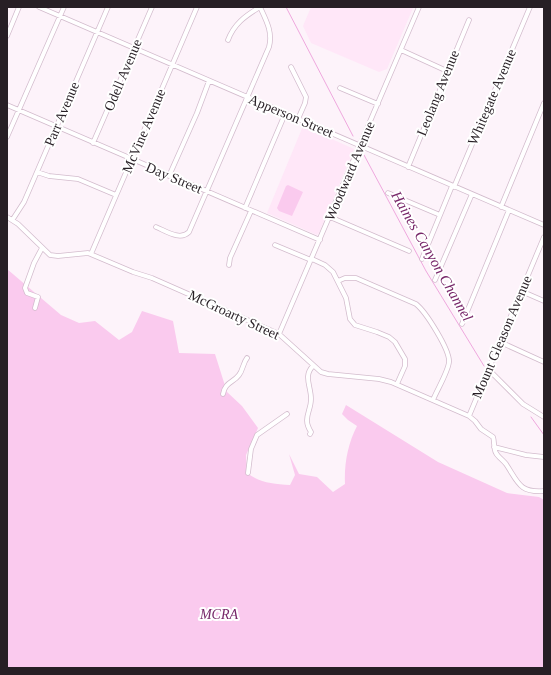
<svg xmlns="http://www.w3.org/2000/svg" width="551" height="675" viewBox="0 0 551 675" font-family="Georgia,serif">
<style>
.built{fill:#ffe7f8}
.green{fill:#facaee}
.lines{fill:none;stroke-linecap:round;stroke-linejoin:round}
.stream{stroke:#efa8de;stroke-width:1}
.minor-casing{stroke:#d3bccd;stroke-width:5.5}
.minor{stroke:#fff;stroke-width:4}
.labels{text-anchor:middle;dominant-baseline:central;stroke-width:4;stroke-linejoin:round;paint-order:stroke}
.street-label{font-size:14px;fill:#271f25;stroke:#fff}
.park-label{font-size:14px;font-style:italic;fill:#762668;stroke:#fff}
.water-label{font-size:15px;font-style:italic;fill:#772769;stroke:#fff}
</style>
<rect width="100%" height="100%" fill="#fdf3fa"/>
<!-- built -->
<path class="built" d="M311 7H411L413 8 387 69 379 72 311 43 303 26Z
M303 126 354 149 319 233 317 235 267 213Z"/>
<!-- green -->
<path class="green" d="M288 185 303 192 292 216 279 211 277 208 286 186Z
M7 269 61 315 79 323 95 321 119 340 132 332 142 311 173 321 179 353 215 354 227 392 242 406 258 428 246 455 247 473C260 483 273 484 290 485L295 475 289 454 299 474 317 477 333 492 345 484C344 464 348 443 357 426L348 420 342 414 346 405 438 462 507 493 539 497 544 500V668H7Z"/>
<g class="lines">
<!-- stream -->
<path class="stream" d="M286 7 353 136
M364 155 426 271 484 366
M531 417 544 435"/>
<defs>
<path id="minor" d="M39 7 544 225
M7 36 19 7
M228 40C234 24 245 16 260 7
M401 50 447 71
M291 67 306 97 305 103 298 119
M340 88 378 104
M7 105 320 240
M7 137 64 7
M93 143 152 7
M408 167 469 20
M37 172 49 176 78 179 116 195
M169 176 197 113 209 81
M454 187 530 7
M388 193 440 215
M501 207 544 103
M245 208 285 114
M7 217 18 224 50 255 58 256 88 253 133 272 152 278 279 334 321 372 328 374 379 379 391 382 469 416 475 421 481 429 493 437C495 442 493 448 496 453 498 457 503 460 506 464 518 482 519 493 544 491
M330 217 409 251
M13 219 24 202 108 7
M156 227C166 231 180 241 189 232L269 47C273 32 266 20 260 7
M275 245 311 260
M91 254 197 7
M312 259 325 265 333 272 346 298 350 319 355 325 377 332 389 337 395 342 405 359V366L397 384
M422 259 452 186
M229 265 230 258 251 211
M435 280 472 194
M338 281 345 278H356L416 304C426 312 450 350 449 362 448 372 437 390 433 400
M521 291 544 301
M35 308 38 297 27 293 25 288 34 263 42 248
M462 324 509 210
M279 334 419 7
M500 342 544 362
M489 370 523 404 544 417
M223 394C225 382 233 383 239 375 243 370 243 363 247 358
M469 416 544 237
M310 434 311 432C302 418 311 412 311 399 311 386 303 376 313 366
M494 447 526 455 544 457
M248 473 251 449 257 435 287 414"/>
</defs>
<!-- minor casing -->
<use href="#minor" class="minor-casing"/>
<!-- minor -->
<use href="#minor" class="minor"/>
</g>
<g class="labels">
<!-- street labels -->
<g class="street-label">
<text transform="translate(123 75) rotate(-67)">Odell Avenue</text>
<text transform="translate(438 93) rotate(-68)">Leolang Avenue</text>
<text transform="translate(492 97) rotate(-67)">Whitegate Avenue</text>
<text transform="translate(62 114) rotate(-67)">Parr Avenue</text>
<text transform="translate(291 116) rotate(23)">Apperson Street</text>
<text transform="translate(144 131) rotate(-67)">McVine Avenue</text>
<text transform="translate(350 171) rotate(-67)">Woodward Avenue</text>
<text transform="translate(174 178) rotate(23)">Day Street</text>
<text transform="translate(234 315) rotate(25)">McGroarty Street</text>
<text transform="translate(502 337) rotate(-67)">Mount Gleason Avenue</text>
</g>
<!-- park labels -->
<g class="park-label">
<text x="219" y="614">MCRA</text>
</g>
<!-- water labels -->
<g class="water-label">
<text transform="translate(432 256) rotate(60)">Haines Canyon Channel</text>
</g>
</g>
<!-- border -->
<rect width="551" height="675" fill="none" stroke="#271f25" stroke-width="16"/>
</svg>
